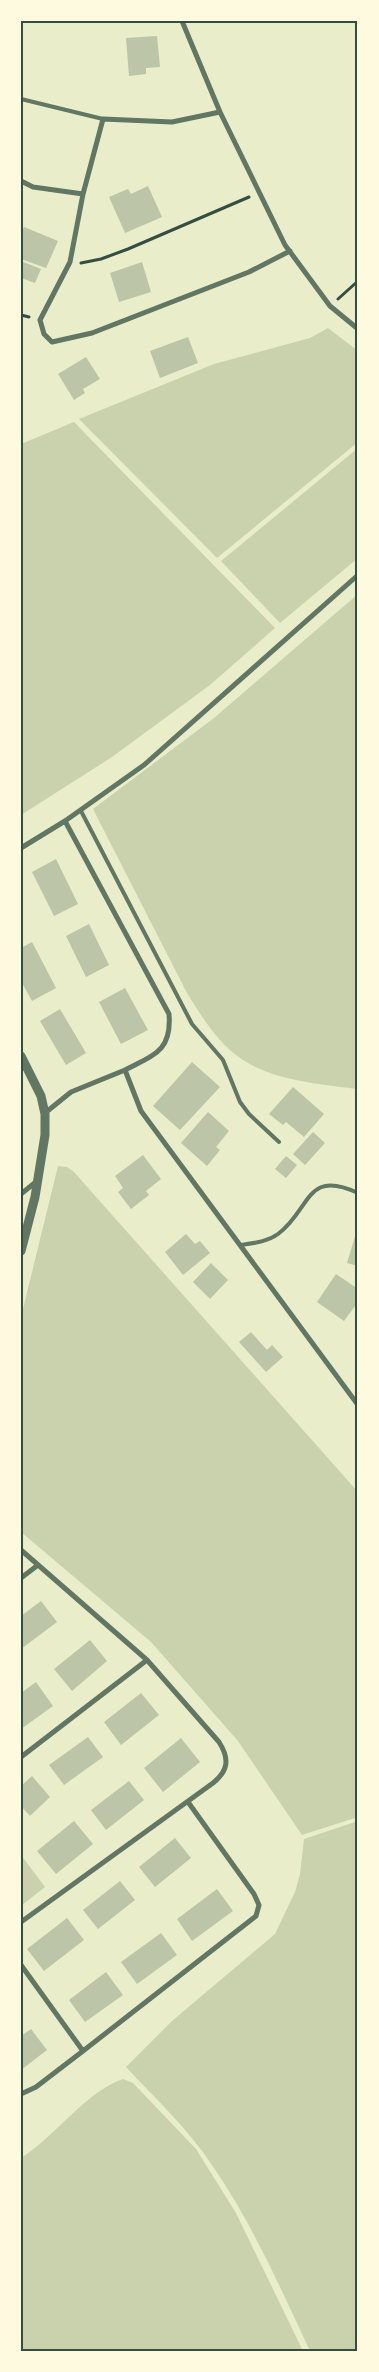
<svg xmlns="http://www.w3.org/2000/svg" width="379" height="2372" viewBox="0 0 379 2372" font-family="Helvetica,sans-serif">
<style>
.green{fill:#cad2ad}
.building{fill:#bcc5a7}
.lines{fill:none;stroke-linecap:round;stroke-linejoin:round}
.path{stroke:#344e41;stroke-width:3}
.service{stroke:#617663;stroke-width:4}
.minor{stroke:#617663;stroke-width:5}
.tertiary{stroke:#617663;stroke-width:9}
.neatline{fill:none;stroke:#344e41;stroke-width:2}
</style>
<rect width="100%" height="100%" fill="#e9edc9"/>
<!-- green -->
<path class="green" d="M328 328 358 351V442L217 558 79 419 214 364 310 338Z
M74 422 275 628 210 685 112 757 21 815V444Z
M358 448V558L280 623 221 561Z
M358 594V1089C320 1084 276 1081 243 1060 219 1045 202 1017 187 993L93 809 214 718Z
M58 1166 67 1167 74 1172 358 1492V1817L302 1835 238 1741 151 1642 21 1532V1317Z
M358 1821V2351H310C280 2287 252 2223 212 2165 188 2129 156 2099 126 2067L172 2021 275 1934 295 1892 300 1874 304 1839Z
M21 1855 45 1887 21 1906Z
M123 2079 133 2083 196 2149 236 2213 303 2351H21V2158C56 2136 85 2092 123 2079Z"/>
<!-- building -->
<path class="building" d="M157 36 160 67 146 68V74L129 76 126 38Z
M148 186 162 217 125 233 109 197 128 189 131 194Z
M24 227 58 241 46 268 21 259V235Z
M21 261 41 269 35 283 21 278Z
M142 262 151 292 119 302 110 273Z
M188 337 198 363 160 378 150 351Z
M86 357 100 379 83 389 85 393 74 400 58 374Z
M56 859 78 904 54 916 32 872Z
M89 924 109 965 86 977 66 936Z
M32 942 56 988 32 1001 21 981V948Z
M125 988 148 1030 121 1044 99 1002Z
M60 1009 86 1053 66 1065 40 1021Z
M192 1062 220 1087 180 1130 153 1106Z
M293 1087 324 1114 304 1137 286 1122 283 1125 269 1114Z
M208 1112 229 1131 216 1147 220 1150 207 1166 181 1143Z
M313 1132 325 1143 305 1165 293 1154Z
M143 1155 161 1179 146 1191 149 1195 131 1209 118 1192 123 1188 115 1176Z
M286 1156 297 1165 286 1178 275 1169Z
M357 1230H358V1266L347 1263Z
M186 1234 195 1244 200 1241 210 1253 183 1275 165 1252Z
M211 1263 228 1280 210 1299 193 1282Z
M336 1274 358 1289V1302L344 1321 317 1302Z
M251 1332 267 1350 272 1345 283 1357 266 1372 239 1342Z
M41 1601 57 1622 21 1649V1616Z
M90 1640 107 1661 72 1691 54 1669Z
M36 1682 53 1706 21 1729V1693Z
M141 1693 159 1715 121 1745 104 1722Z
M88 1737 103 1757 64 1785 49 1765Z
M181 1738 200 1762 163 1792 144 1768Z
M32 1776 50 1797 30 1816 21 1806V1786Z
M129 1781 144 1800 106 1830 91 1810Z
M74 1821 93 1844 56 1874 37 1851Z
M175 1838 191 1858 155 1887 139 1867Z
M120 1881 135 1900 98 1929 83 1910Z
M217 1889 233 1911 192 1941 177 1919Z
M67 1918 84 1940 44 1971 27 1949Z
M161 1933 177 1955 137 1984 121 1962Z
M106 1972 123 1995 85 2022 69 2000Z
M31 2029 47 2050 21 2070V2036Z"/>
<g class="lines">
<!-- path -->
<path class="path" d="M81 263 101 259 128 249 249 197
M338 299 358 281
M21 315 29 317"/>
<!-- service -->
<path class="service" d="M21 99 103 119
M81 811 192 1024 223 1060 240 1102 249 1114 279 1142
M241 1245C254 1243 267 1242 278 1234 311 1210 305 1168 358 1193"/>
<!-- minor -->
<path class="minor" d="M182 21 220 112 285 245 330 306 358 329
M220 112 172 122 103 119 83 194 70 262 40 320 44 334 52 342 92 333 249 272 290 251
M21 181 33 187 83 194
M65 821 169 1014C172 1051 154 1055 125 1070L141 1111 358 1405
M21 848 65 821 144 765 358 575
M45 1113 71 1092 125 1070
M21 1194 37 1181
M21 1550 147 1660 219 1742C230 1759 228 1771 213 1783L21 1922
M21 1578 38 1565
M21 1757 147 1660
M21 1965 83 2051
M21 2094 36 2087 83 2051 256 1916 259 1905 254 1894 188 1802"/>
<!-- tertiary -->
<path class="tertiary" d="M21 1056 41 1096 45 1114V1135L35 1197 21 1251"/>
</g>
<!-- border -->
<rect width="379" height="2372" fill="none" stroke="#fefae0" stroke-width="45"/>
<rect x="22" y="22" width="334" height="2328" class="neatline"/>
</svg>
